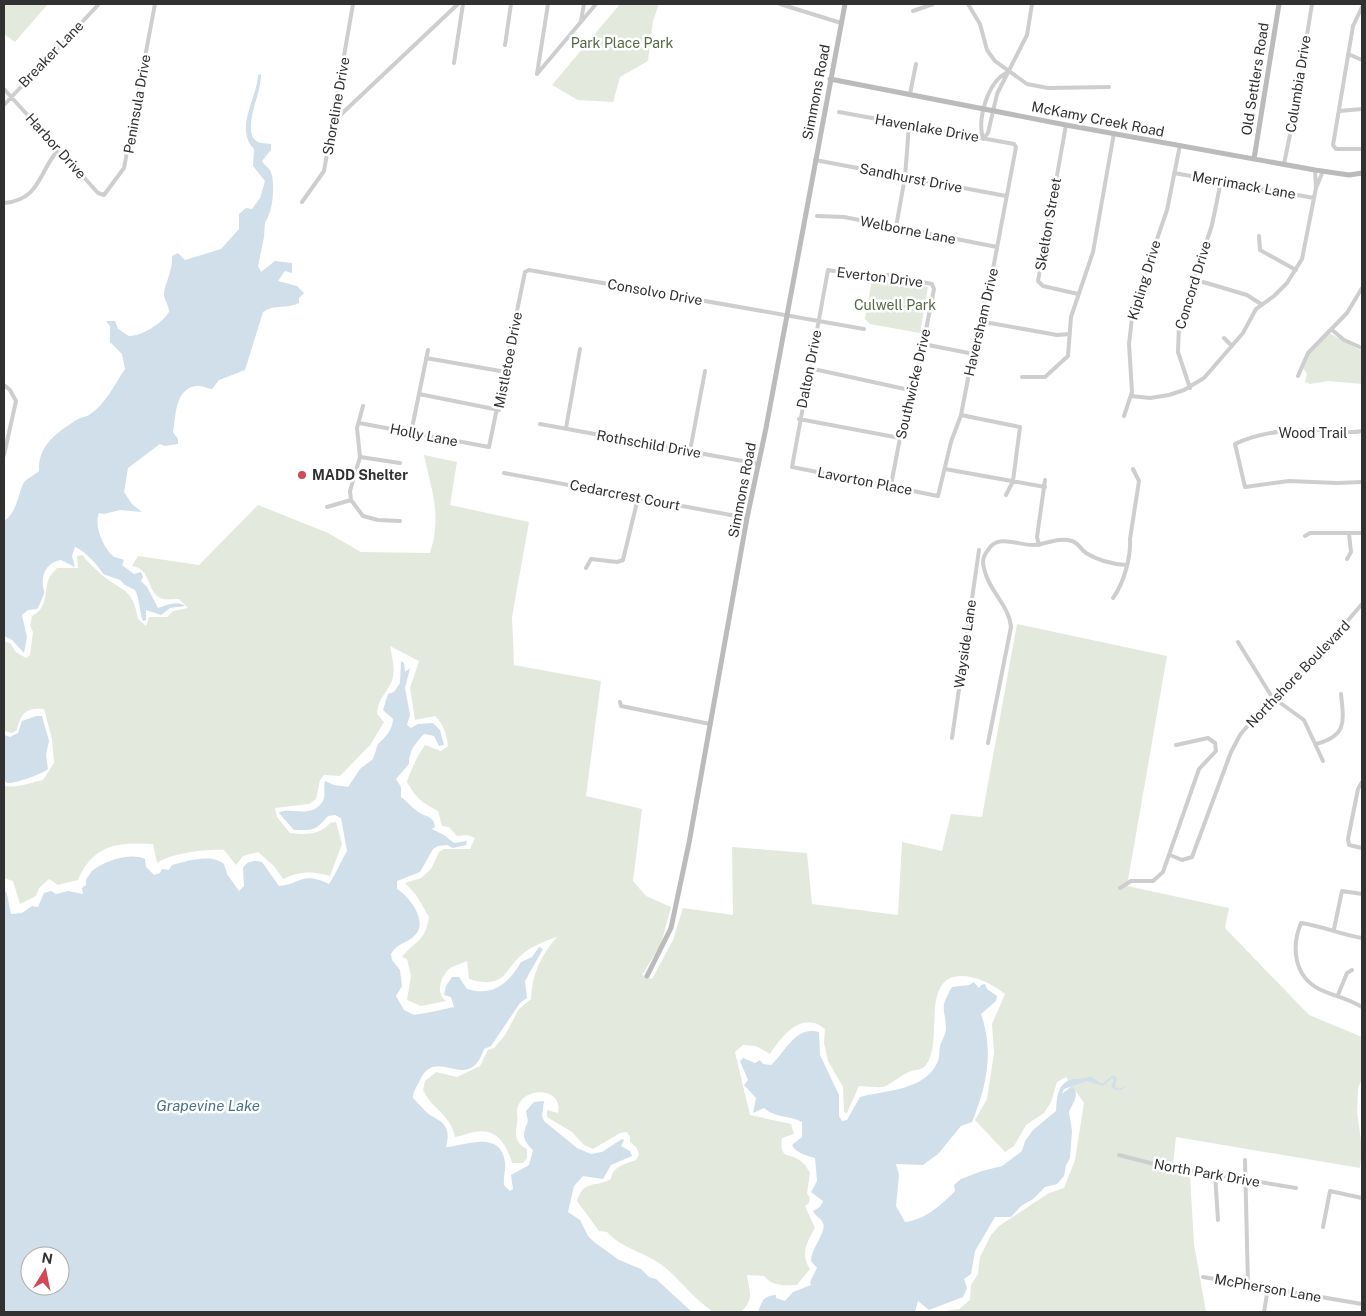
<svg xmlns="http://www.w3.org/2000/svg" width="1366" height="1316" viewBox="0 0 1366 1316" font-family="'Public Sans',sans-serif">
<style>
.green{fill:#e4e9de}
.water{fill:#d0dfe9;fill-rule:evenodd}
.lines{fill:none;stroke-linecap:round;stroke-linejoin:round}
.street{stroke:#cecece;stroke-width:4}
.secondary{stroke:#bbb;stroke-width:5}
.poi-dot{fill:#d14954;stroke:#fff;stroke-width:2}
.labels{text-anchor:middle;dominant-baseline:central;stroke-width:5;stroke-linejoin:round;paint-order:stroke}
.park-label{font-size:14px;fill:#546843;stroke:#fff}
.street-label{font-size:14px;fill:#313131;stroke:#fff}
.poi-label{font-size:14px;font-weight:bold;fill:#313131;stroke:#fff;text-anchor:start}
.water-label{font-size:15px;font-style:italic;fill:#48718a;stroke:#fff}
</style>
<rect width="100%" height="100%" fill="#fff"/>
<!-- green -->
<path class="green" d="M4 4H48L15 42 4 34Z
M620 4H659L653 21 648 61 620 77 613 102 578 100 552 85Z
M872 279 928 287 920 333 870 324 865 319Z
M1329 333 1362 351V384L1328 381 1310 384 1305 382 1307 374 1303 368 1310 352Z
M424 455 457 462 450 505 529 522 512 617 514 665 601 681 586 796 642 809 633 881 646 896 671 907 661 944 642 975 652 979 673 940 683 908 733 915 732 847 807 853 812 904 898 915 902 842 942 851 951 814 982 817 1017 624 1167 656 1127 886 1229 908 1225 928 1309 1015 1362 1037V1079L1358 1088 1357 1112 1362 1148 1360 1168 1176 1137 1172 1172 1190 1176 1194 1244 1206 1312H937L959 1309 970 1300 971 1285 978 1274 980 1257 991 1235 999 1226 1049 1193 1064 1188 1075 1160 1084 1103 1066 1077 1057 1082 1051 1102 1044 1113 1026 1125 1014 1146 1005 1152 975 1120 987 1099 994 1053 992 1024 1005 994C992 984 977 976 960 976 920 978 944 1041 926 1065 921 1071 916 1069 909 1072 901 1075 894 1082 886 1086 879 1089 867 1086 859 1086L847 1113 844 1112 843 1087 828 1061 824 1043 825 1029C802 1010 782 1036 770 1054L756 1046 743 1045 735 1052 750 1115 791 1124 794 1134 782 1138C779 1162 791 1151 803 1163 806 1165 808 1170 810 1173L807 1193 810 1198 809 1203 805 1206 815 1228C807 1241 800 1255 810 1269L797 1285C784 1285 773 1287 764 1276L747 1275C749 1292 755 1298 741 1312H713C696 1300 683 1284 668 1270 650 1253 623 1250 607 1232L599 1231 577 1201C584 1179 595 1188 611 1179 613 1166 625 1164 636 1160L639 1154 636 1147 630 1142V1137L627 1132 620 1133 593 1149 584 1145 572 1132 547 1117V1110L558 1113C564 1085 518 1086 517 1112 517 1116 518 1119 517 1123 515 1135 515 1143 527 1149V1158L523 1163H512C507 1145 497 1127 474 1132 468 1133 462 1136 455 1137 450 1113 432 1110 423 1090L425 1081 436 1072 457 1077 480 1066 488 1050 494 1048 505 1035 519 1009 531 999C532 974 541 955 557 937 547 940 533 946 525 952 502 970 507 990 469 979L467 961C461 964 452 966 448 970 440 978 436 994 446 1001L421 1006 407 1000 411 976 407 959 402 957C415 940 425 943 429 917L416 895 405 883 421 878 431 869 439 852 444 849H470L475 838 467 835 457 836 449 827 442 826 438 811C422 803 415 797 407 782 410 771 418 755 425 745L441 751 448 746C446 733 444 725 435 716L415 720 410 688 419 661 390 646C392 658 397 673 390 685 382 700 380 695 377 714L384 722 371 744 340 776 324 775 320 780 316 799 309 804 275 808 277 817 290 833C305 835 320 835 330 823L336 822 342 844 330 876C313 871 300 871 283 879L274 866 258 852 243 856 236 865 224 850C205 849 173 853 157 863L153 844C119 842 93 844 78 880L58 885 49 879 39 888 36 896 20 904 13 881 4 878V786C19 788 28 783 43 780L54 763 52 739 44 709C27 707 20 713 17 730L12 733 5 731 4 641 10 643 16 652 26 658 30 655 33 632 30 625 32 616C49 607 43 593 49 578 51 574 55 571 57 568H78L77 556 82 555C88 562 95 569 102 575 123 592 133 588 138 619L146 626 149 617H167L173 611 188 608 179 599C175 599 167 600 163 599 145 593 153 569 132 566L138 556 199 565 258 505 328 533 361 552 430 553C442 516 432 492 424 455Z"/>
<!-- water -->
<path class="water" d="M261 74C261 94 249 112 251 132 253 144 263 143 271 144V150L262 161C264 165 267 166 270 170 276 181 273 213 265 222L264 237 258 266 261 272 275 261 292 263V273L285 271 278 281 297 286 304 293 299 298V303C287 309 274 304 263 312L245 370 219 380 212 389C207 389 202 385 196 386 174 389 176 418 173 432L178 439V444L165 446 160 444 128 468 124 492 132 504 142 512 120 510 104 514 99 513C94 525 102 546 113 556 115 558 120 558 124 560L122 565 134 574 141 572 143 577 141 581 147 587 158 608C166 605 178 600 185 606L170 608 161 615 146 610V620L143 621C139 611 140 599 135 590L125 585 120 580 103 574C99 566 84 550 75 547L72 556 75 567 61 560C48 562 41 573 43 586 43 589 45 591 44 594 42 598 40 605 37 609L28 610 22 615 27 637 24 653 12 640 4 636V521C17 512 17 498 23 484 26 478 34 476 39 471 38 444 58 432 78 419 82 417 86 417 89 415 105 405 115 384 125 369L122 354 110 342V326L106 321H115L118 329 129 336C143 336 162 323 169 312 169 305 163 298 164 292 167 279 173 268 172 256L178 253 185 260 221 249 239 229V214L246 208 252 209 260 198 265 181 253 166 254 149C234 128 257 99 258 75Z
M401 661 404 663 405 672 410 668 405 688 410 715 407 725 411 728 418 724 433 723 440 730 444 745 439 746 434 736 424 734C415 744 409 750 409 764L396 779 401 787V797C407 801 411 807 417 811 424 817 434 815 435 827L432 829 444 835 454 843 467 841 466 845 453 848 447 845 438 846 433 849 420 872 397 881V889C409 896 429 922 415 935 407 944 398 942 391 954L392 960 400 970 402 986 396 996 404 1010 414 1015C428 1013 440 1010 454 1007L451 997 444 995 446 986 452 977H459L467 989C493 997 509 983 521 962L532 957 539 947 543 949 525 981 527 998 520 1003 491 1046 484 1049C468 1096 437 1044 420 1080 417 1087 413 1090 413 1098 415 1100 428 1114 430 1115 445 1123 451 1128 446 1147 465 1146 500 1129 505 1162 506 1170 503 1177 504 1185L510 1191 513 1189 511 1175 529 1165 533 1150C523 1141 522 1135 527 1124 529 1119 526 1115 526 1111L534 1102 544 1101 542 1116 544 1121 577 1148 591 1154 602 1152 622 1139 624 1140 621 1146 630 1151 632 1156 611 1165 603 1179 583 1176 574 1186 568 1212 580 1220 588 1236 594 1242 619 1260 641 1269 649 1277 656 1279 692 1312H4V889L7 894 11 914 22 913 32 906 38 907 44 893 51 891 56 894 68 891 83 894 82 888 86 885V880C88 877 90 873 92 871 104 861 130 852 145 859L146 867 154 875 160 873 162 869 169 870 172 865C187 861 211 853 224 864L227 874 239 891 244 886 243 868C247 861 254 860 262 862L279 886C302 884 301 871 329 884 336 874 340 863 347 851L341 818 335 815 328 816C315 831 314 830 294 830L279 813C287 806 312 820 323 801 326 795 323 788 325 781L334 785 348 787 360 769 373 759 378 744C385 738 393 729 393 719L383 710 388 694 394 692 400 683ZM30 1256H60V1286H30Z
M36 716H42L49 741 46 755 48 769C43 774 14 784 7 783L4 780V735L10 737 18 733 22 721Z
M974 982 979 988 981 985 985 984 987 989 997 996 996 1001 981 1014C994 1051 987 1086 972 1122L961 1126 938 1154 923 1165 896 1164 899 1175 896 1206 905 1222C925 1220 941 1205 955 1191L954 1185 961 1179 982 1171 1002 1166 1022 1151 1025 1141 1033 1130 1056 1111C1057 1099 1057 1081 1074 1079 1080 1078 1084 1080 1090 1076L1102 1084 1113 1075 1117 1078 1115 1087 1119 1089 1128 1085 1121 1090H1115L1111 1086 1114 1081 1112 1078 1103 1086 1087 1081 1064 1089 1062 1094 1072 1086C1081 1094 1072 1104 1069 1112L1072 1131 1070 1158 1066 1165 1064 1176 1057 1184 1045 1187 1033 1199 1021 1206 1011 1217H995L975 1251 971 1274 964 1279 967 1288 963 1297 929 1310 918 1301 915 1312H758C762 1302 762 1296 776 1295V1298L785 1301 793 1292 811 1285 810 1282 817 1268 811 1261C811 1248 827 1232 823 1223 821 1218 816 1217 813 1211L820 1207 823 1201 811 1192 817 1181 815 1158C807 1156 796 1153 792 1145L802 1137V1122C789 1115 775 1118 764 1108L753 1113 756 1098 744 1085 748 1080 740 1061 743 1058 755 1063 760 1060 763 1064 771 1065C785 1053 795 1025 819 1032L820 1055 839 1095V1116L842 1121 847 1120 860 1097C885 1090 926 1091 938 1061 940 1056 939 1051 940 1046 942 1040 946 1034 946 1028 945 1007 939 1009 952 987L969 985Z"/>
<g class="lines">
<!-- street -->
<path class="street" d="M780 4 841 23
M968 4 980 24 987 50 995 61 1027 84 1048 88 1109 87
M1362 7 1353 26 1333 145 1336 149H1362
M913 11 933 4
M581 21 584 4
M505 45 511 4
M1348 54 1362 60
M454 63 463 4
M537 74 596 4
M537 74 548 4
M4 89 98 193 104 195 124 168 155 4
M910 94 916 64
M4 105 99 4
M1339 111 1362 109
M839 112 1014 144 1016 147 990 285 980 317 961 415 951 442 938 496 792 467 828 270 857 275H888L932 284 934 289 914 391 900 438 891 485
M333 122 458 4
M1066 125 1038 281 1043 286 1078 294
M983 139 988 133 997 94 1027 35 1032 4
M983 139C977 118 988 81 1008 72
M815 160 1006 196
M1284 164 1294 115 1312 4
M1174 173 1314 198
M1316 188 1323 171
M302 202 324 171 353 4
M4 203C41 200 39 170 59 149
M817 216 844 217 997 247
M896 227 905 177 909 125
M1259 236 1260 250 1296 270
M1193 279 1247 295 1261 304
M979 321 1057 335 1070 334
M1331 329 1344 340 1362 348
M1224 338 1232 346
M923 344 974 354
M426 358 506 372
M809 368 914 391
M1298 376 1308 353 1347 313 1362 288
M1022 377H1045L1068 356 1071 317 1093 252 1114 133
M4 385 10 390 16 401 4 455
M1190 388 1178 352 1179 324 1212 225 1221 181
M419 394 499 410
M1131 396 1150 398 1169 395 1184 390 1204 378 1243 333 1256 309 1274 296 1287 283 1302 259 1316 188 1315 170
M363 406 357 428 360 457 350 491 351 500 363 516 378 520 400 521
M961 415 1020 427 1013 481 1006 495
M1124 416 1132 392 1129 344 1133 309 1167 210 1180 145
M799 419 900 438
M359 423 489 447 525 272 529 270 864 329
M540 424 759 464
M566 428 580 349
M1362 431C1349 434 1336 431 1323 430 1294 429 1262 431 1235 444L1245 487 1289 481 1337 483 1362 482
M411 433 428 350
M690 451 705 371
M360 457 400 463
M945 469 1045 487
M504 473 747 518
M327 507 351 500
M1305 536 1310 533H1362
M1039 545 1037 537 1045 480
M1347 559 1351 552 1349 534
M586 568 591 559 617 562 623 560 638 498
M1113 598C1124 583 1131 557 1130 539L1139 481 1133 469
M1238 642 1272 697 1304 720 1323 761
M620 702 621 706 710 724
M952 738 979 550
M988 743 1011 627C1009 605 988 590 984 568 982 562 984 555 988 550 998 533 1019 546 1034 545 1048 544 1057 537 1072 541 1079 543 1080 549 1086 553 1097 560 1113 564 1126 565
M1316 744C1347 736 1344 722 1341 694
M1362 782 1358 789 1348 839 1349 845 1362 848
M1170 855 1182 860 1192 857 1231 752 1240 735 1272 697 1315 659 1362 604
M1120 888 1131 881H1153L1163 872 1199 769 1216 751 1215 743 1208 738 1176 745
M1334 929 1342 891 1362 894
M1362 938C1341 935 1323 926 1301 923 1291 947 1294 976 1319 989 1333 996 1348 998 1362 1007
M1338 995 1347 973 1352 970
M1119 1155 1158 1165 1296 1188
M1245 1160 1248 1284
M1215 1174 1218 1220
M1323 1227 1330 1191 1362 1198
M1203 1277 1362 1304
M1264 1312 1268 1288"/>
<!-- secondary -->
<path class="secondary" d="M830 79 1066 125 1315 170 1349 175 1362 173
M1254 159 1279 4
M647 976 671 928 689 843 747 518 766 428 845 4"/>
</g>
<!-- markers -->
<circle class="poi-dot" cx="302" cy="475" r="5"/>
<g class="labels">
<!-- park labels -->
<g class="park-label">
<text x="622" y="43">Park Place Park</text>
<text x="895" y="305">Culwell Park</text>
</g>
<!-- street labels -->
<g class="street-label">
<text transform="translate(51 54) rotate(-46)">Breaker Lane</text>
<text transform="translate(1255 79) rotate(-81)">Old Settlers Road</text>
<text transform="translate(1298 84) rotate(-81)">Columbia Drive</text>
<text transform="translate(816 92) rotate(-79)">Simmons Road</text>
<text transform="translate(137 104) rotate(-80)">Peninsula Drive</text>
<text transform="translate(336 106) rotate(-80)">Shoreline Drive</text>
<text transform="translate(1098 119) rotate(11)">McKamy Creek Road</text>
<text transform="translate(927 128) rotate(10)">Havenlake Drive</text>
<text transform="translate(56 146) rotate(48)">Harbor Drive</text>
<text transform="translate(911 178) rotate(11)">Sandhurst Drive</text>
<text transform="translate(1244 185) rotate(10)">Merrimack Lane</text>
<text transform="translate(1048 224) rotate(-80)">Skelton Street</text>
<text transform="translate(908 230) rotate(11)">Welborne Lane</text>
<text transform="translate(880 277) rotate(7)">Everton Drive</text>
<text transform="translate(1144 280) rotate(-73)">Kipling Drive</text>
<text transform="translate(1193 285) rotate(-73)">Concord Drive</text>
<text transform="translate(655 292) rotate(10)">Consolvo Drive</text>
<text transform="translate(981 322) rotate(-77)">Haversham Drive</text>
<text transform="translate(508 360) rotate(-79)">Mistletoe Drive</text>
<text transform="translate(809 369) rotate(-79)">Dalton Drive</text>
<text transform="translate(913 384) rotate(-77)">Southwicke Drive</text>
<text x="1313" y="433">Wood Trail</text>
<text transform="translate(424 435) rotate(11)">Holly Lane</text>
<text transform="translate(649 444) rotate(10)">Rothschild Drive</text>
<text transform="translate(865 481) rotate(11)">Lavorton Place</text>
<text transform="translate(742 490) rotate(-79)">Simmons Road</text>
<text transform="translate(625 495) rotate(11)">Cedarcrest Court</text>
<text transform="translate(965 644) rotate(-82)">Wayside Lane</text>
<text transform="translate(1298 674) rotate(-46)">Northshore Boulevard</text>
<text transform="translate(1207 1173) rotate(10)">North Park Drive</text>
<text transform="translate(1268 1288) rotate(10)">McPherson Lane</text>
</g>
<!-- poi labels -->
<g class="poi-label">
<text x="312" y="475">MADD Shelter</text>
</g>
<!-- water labels -->
<g class="water-label">
<text x="208" y="1105">Grapevine Lake</text>
</g>
</g>
<!-- border -->
<rect width="1366" height="1316" fill="none" stroke="#313131" stroke-width="10"/>
<!-- north arrow -->
<g transform="translate(45 1271) rotate(10)"><circle r="24" fill="#ffffff" stroke="#adadad"/>
<path d="M0-4L9 19L0 12L-9 19Z" fill="#d14954"/>
<text y="-8" font-size="14" font-weight="bold" text-anchor="middle" fill="#313131">N</text>
</g>
</svg>
